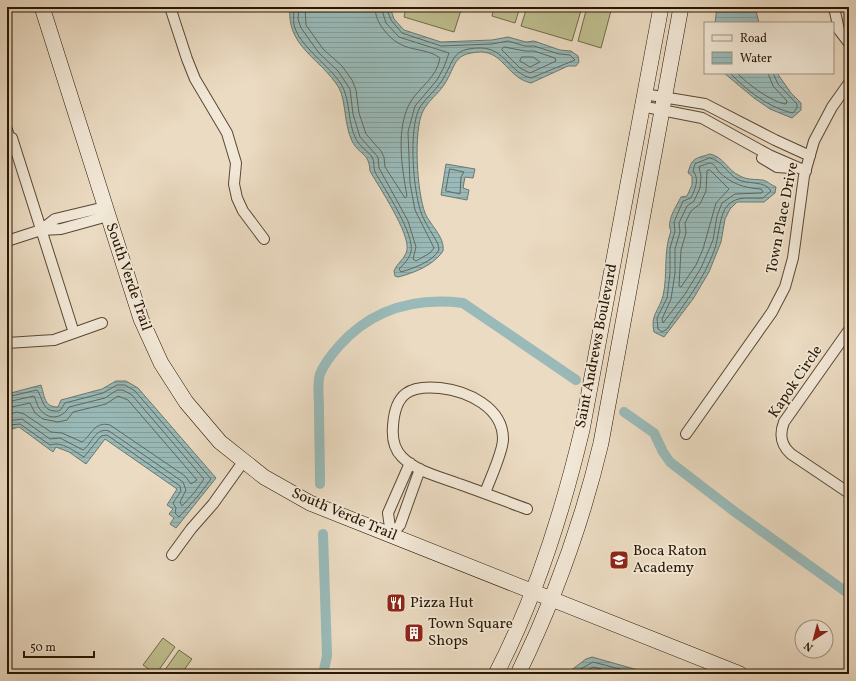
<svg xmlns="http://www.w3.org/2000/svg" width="856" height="681" viewBox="0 0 856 681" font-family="Vollkorn,serif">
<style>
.pitch{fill:#bebe8e;stroke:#736a48}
.water{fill:url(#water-rules);stroke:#6c786f}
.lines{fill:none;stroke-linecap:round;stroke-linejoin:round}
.shore{stroke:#60685d;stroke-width:1}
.canal{stroke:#99bab8;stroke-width:10}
.street-casing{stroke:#594732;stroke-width:12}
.secondary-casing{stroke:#281602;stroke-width:16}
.street{stroke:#f2e8d7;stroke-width:10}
.secondary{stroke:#f2e8d7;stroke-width:15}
.labels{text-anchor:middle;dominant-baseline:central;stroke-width:3.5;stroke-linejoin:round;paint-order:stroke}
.street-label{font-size:15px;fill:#281602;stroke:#f2e8d7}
.poi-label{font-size:15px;fill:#281602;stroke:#f2e8d7;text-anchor:start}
</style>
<defs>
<pattern id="water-rules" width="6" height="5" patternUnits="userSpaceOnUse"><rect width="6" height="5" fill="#99bab8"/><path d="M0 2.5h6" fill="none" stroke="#849f9d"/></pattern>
</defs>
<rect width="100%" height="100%" fill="#ebdbc2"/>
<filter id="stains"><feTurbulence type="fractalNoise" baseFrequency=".005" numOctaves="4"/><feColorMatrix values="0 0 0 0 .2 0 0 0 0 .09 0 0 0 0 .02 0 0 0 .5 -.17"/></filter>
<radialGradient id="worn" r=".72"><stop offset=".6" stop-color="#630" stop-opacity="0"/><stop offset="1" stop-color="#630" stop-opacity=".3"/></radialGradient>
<!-- pitch -->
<path class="pitch" d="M406 7H462L454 32 404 17Z
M494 7H520L515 23 492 16Z
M527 7H582L572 41 521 26Z
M587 7H612L601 48 578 41Z
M163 638 175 647 156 674 143 665Z
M179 650 192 659 181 674H162Z"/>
<!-- water -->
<path class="water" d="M290 7H390L394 19 404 30 441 42 492 40 508 37 526 42 534 41 560 50 571 51 578 56 579 62 576 66H568L531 83C508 78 503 52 481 52 452 53 457 65 444 85 438 94 428 101 423 111 413 131 417 192 425 213 430 225 445 237 443 251 434 265 414 273 398 277L395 276 394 271C397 263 405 259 407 250 410 233 379 187 370 171 369 152 359 155 352 141 344 124 346 101 339 88 321 58 286 47 290 7Z
M717 7H755L759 23H715Z
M724 73H777L791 93 801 103V110L792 118 770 109 754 98Z
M710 154C724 157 727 170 740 176 747 180 754 179 762 180 766 180 771 185 776 187L775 193 764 202H737L730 209 725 219 721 242 709 272 693 299 664 337 654 332C650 315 659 311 663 296 668 274 663 252 671 231 666 221 676 207 681 197L687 196 692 185V176L688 173C692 157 695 159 710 154Z
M446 164 475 169 473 178 465 177 463 188 469 190 467 200 441 195Z
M116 381H126L138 388 216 478 176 528 170 524 174 518 169 514 173 509 167 505 177 489 105 439 86 464 69 452 56 447 53 452 19 427 12 429 7 435V394L41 385C45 397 44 407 58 407L61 400 102 389Z
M592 657 652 674H566L586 659Z"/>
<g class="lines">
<!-- shore -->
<path class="shore" d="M294 7C294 13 293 19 294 25 299 46 329 65 341 84 351 100 347 122 356 139 360 147 368 151 372 157 375 162 373 167 375 172 384 188 415 234 411 252 409 259 404 264 399 269L401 272C414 268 432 262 439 250L438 244C433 234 426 225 422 215 413 193 408 128 420 107 426 98 435 91 441 82 455 61 450 48 481 48 504 48 510 73 531 78L575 60 570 55 559 54 534 46H525L508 41 492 44 441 46 402 33 391 20 386 7
M299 7 298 19 301 28 319 53 338 71 350 89 353 114 360 137 378 157 379 168 408 221 416 247 413 259 416 261 430 253 434 248 415 210 410 183 408 132 415 106 437 80 444 67 449 53 399 37 386 23 381 7
M305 7 306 25 323 49 342 66 352 80 356 90 359 113 366 134 381 151 384 157 385 167 405 198 407 196C402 168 395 128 411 101 420 87 437 77 440 58 422 45 403 55 384 30 379 24 375 16 375 7
M504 47 525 51H534L555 58 556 61 530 73 520 68 502 50Z
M522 57H533L540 62 530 67 520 61Z
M730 73C746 90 769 108 793 113L797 108V104L778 84 773 73
M737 73C746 83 773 103 786 104L787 101 773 86 768 73
M710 158C721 160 727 173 737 179 747 185 765 180 771 191L763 198C750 199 738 195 728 205 719 213 719 239 714 251 704 279 684 304 667 329L662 332 658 329 657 318 667 298 670 273V248L675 231 674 222 683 201 691 198C695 189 700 179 693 171L695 164Z
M710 163C715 164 716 168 719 172 732 184 744 188 761 189L763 192 761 193 735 194 722 203 717 216 713 240 701 268 685 294 663 323 662 319 671 299 675 273V249L680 232 679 223 687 206 694 201 700 188 701 176 699 167Z
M450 169 464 172 461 177 460 194 446 191Z
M710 170 729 189 716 203 703 249 696 265 681 287 679 286 681 250 686 233 685 223 691 211 700 204 706 191 707 171Z
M7 397 37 390C43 398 42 410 54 411 62 412 61 408 65 403L103 393 117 385H125L135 391 211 479 198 496 179 517 175 513 176 508 173 503 181 491 180 486 107 435 101 436 84 457C73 451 63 441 50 445L20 424 10 425 7 429
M7 402 34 396C36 400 37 405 39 408 48 421 62 419 69 407L105 398 117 390H123L132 395 204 479 194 493 182 506 180 502 186 490 183 482 109 431C95 427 92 444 83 450L60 438 50 439 22 419 7 421
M7 408 30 403 35 413 43 419 58 422 67 420 73 412 106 404 118 396 128 400 197 480 191 484 185 476 110 425C94 421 92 435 82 442L62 433 51 432 24 414 17 412 7 415
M572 674 593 662 639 674
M580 674 593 667 622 674"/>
<!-- canal -->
<path class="canal" d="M624 412 654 433 663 452 670 462 735 512 849 594
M320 484C320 458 319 433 319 407 319 398 317 383 320 374 324 364 332 354 339 346 372 309 414 297 463 303L576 380
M323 534 327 656 323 674"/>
<defs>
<path id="street" d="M170 7 187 59 195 79 227 133 236 163 234 184 237 198 243 211 264 239
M834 7 839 30 849 43
M644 94 705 104 775 140 810 156
M641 106 702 118 769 155 806 171
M7 130 10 139
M7 140 12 138 74 333
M762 158 777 167 791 168
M41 230 55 219 105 207
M7 241 41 230 61 229 108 216
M849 330 784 422C779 435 781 445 791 454L849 493
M7 343 54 340 102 323
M686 434 772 312 785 287 793 258 804 176 814 141 832 107 849 83
M485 493C490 479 503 452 503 439 503 407 467 391 440 388 410 385 395 393 393 426 392 437 394 449 402 457 417 472 441 477 459 484 482 492 505 501 527 509
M391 535 388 513 410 463
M391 535 400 525 420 469
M172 555 191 529 213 504 243 462"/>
<path id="secondary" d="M42 7 141 319 161 363 186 402 220 442 264 477 310 503 740 674
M496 674C536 597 562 514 582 430L661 7
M518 674C554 600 582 523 601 443L681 7"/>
</defs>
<!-- street casing -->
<use href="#street" class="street-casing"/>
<!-- secondary casing -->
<use href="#secondary" class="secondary-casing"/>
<!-- street -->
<use href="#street" class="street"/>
<!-- secondary -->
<use href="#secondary" class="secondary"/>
</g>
<!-- icons -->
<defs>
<symbol id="school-square" viewBox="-11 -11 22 22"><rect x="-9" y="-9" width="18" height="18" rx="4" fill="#8f2418" stroke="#f2e8d7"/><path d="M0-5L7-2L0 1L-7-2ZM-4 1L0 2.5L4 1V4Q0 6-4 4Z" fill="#fff"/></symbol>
<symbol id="restaurant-square" viewBox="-11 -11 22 22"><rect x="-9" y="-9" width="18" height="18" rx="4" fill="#8f2418" stroke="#f2e8d7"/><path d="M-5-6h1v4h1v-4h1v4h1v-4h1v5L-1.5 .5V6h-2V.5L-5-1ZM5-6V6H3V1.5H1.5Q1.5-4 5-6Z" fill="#fff"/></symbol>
<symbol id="building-square" viewBox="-11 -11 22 22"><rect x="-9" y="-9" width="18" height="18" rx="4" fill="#8f2418" stroke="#f2e8d7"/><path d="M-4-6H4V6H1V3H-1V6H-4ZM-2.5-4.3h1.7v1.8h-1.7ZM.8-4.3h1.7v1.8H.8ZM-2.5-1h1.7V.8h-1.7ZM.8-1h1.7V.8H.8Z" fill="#fff"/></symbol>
</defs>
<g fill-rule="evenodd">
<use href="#school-square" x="608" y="549" width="22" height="22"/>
<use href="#restaurant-square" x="385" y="592" width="22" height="22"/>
<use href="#building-square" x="403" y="622" width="22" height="22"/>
</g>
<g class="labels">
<!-- street labels -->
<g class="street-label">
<text transform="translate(783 218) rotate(-79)">Town Place Drive</text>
<text transform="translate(128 277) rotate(71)">South Verde Trail</text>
<text transform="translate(597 346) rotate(-79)">Saint Andrews Boulevard</text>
<text transform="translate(796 382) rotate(-56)">Kapok Circle</text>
<text transform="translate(344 515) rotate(23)">South Verde Trail</text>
</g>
<!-- poi labels -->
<g class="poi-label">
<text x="633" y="551">Boca Raton<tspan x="633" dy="17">Academy</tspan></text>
<text x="410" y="603">Pizza Hut</text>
<text x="428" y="624">Town Square<tspan x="428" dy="17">Shops</tspan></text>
</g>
</g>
<!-- margin -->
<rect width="856" height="681" fill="none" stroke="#ebdbc2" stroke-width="24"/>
<rect x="8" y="8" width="840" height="665" fill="none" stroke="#281602" stroke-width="2"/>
<rect x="12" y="12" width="832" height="657" fill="none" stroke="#281602"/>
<!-- legend -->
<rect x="704" y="22" width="130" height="52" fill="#f2e8d7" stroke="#a19482"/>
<rect x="712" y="35" width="20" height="6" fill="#f2e8d7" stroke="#a19482"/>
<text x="740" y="42" font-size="12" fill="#281602">Road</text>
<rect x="712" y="52" width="20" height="12" fill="url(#water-rules)" stroke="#a19482"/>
<text x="740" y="62" font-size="12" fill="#281602">Water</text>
<!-- north arrow -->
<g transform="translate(814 639) rotate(216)"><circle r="19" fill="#f2e8d7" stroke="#a19482"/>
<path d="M0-3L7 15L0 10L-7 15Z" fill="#8f2418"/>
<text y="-6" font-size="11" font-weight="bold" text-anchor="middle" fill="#281602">N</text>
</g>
<!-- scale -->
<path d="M24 651v6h70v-6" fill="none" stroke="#281602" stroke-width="2"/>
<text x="30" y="651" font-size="12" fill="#281602" stroke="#f2e8d7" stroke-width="3" paint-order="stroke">50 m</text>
<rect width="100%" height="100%" filter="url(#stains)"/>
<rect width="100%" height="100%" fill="url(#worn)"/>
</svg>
